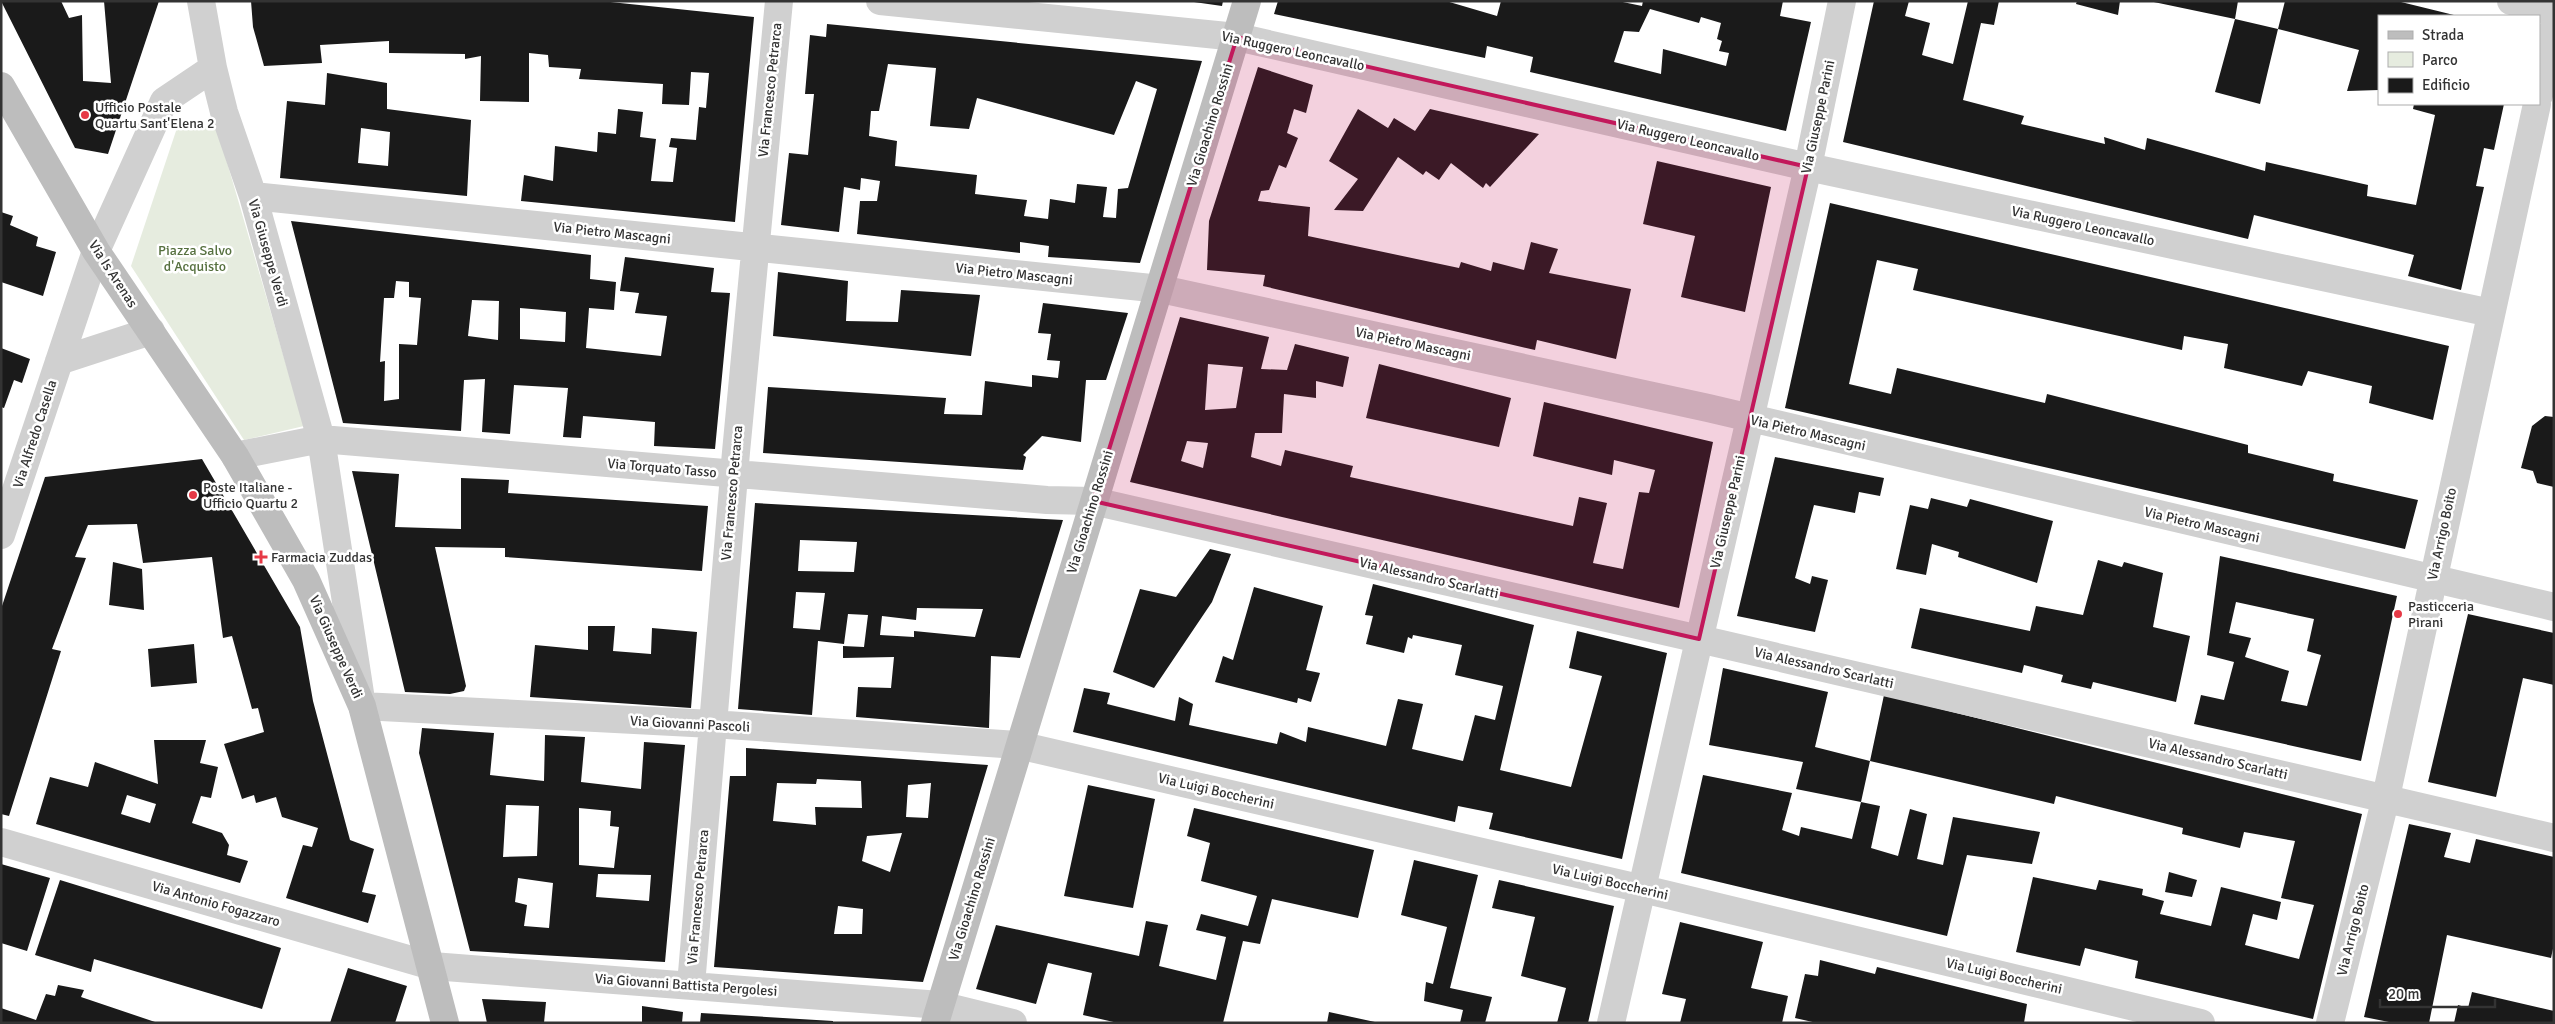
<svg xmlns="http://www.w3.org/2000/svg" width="2555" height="1024" viewBox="0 0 2555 1024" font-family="Signika,sans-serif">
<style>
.green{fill:#e6ecdf}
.building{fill:#1a1a1a;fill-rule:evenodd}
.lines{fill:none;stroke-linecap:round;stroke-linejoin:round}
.street{stroke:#d0d0d0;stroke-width:28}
.secondary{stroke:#bdbdbd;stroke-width:28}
.marked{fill:#c2185b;fill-opacity:0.2;stroke:#c2185b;stroke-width:4;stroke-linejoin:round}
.poi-dot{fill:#e63946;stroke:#fff;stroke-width:2}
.labels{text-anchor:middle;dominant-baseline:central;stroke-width:5;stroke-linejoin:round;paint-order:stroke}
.street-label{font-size:14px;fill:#333;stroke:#fff}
.poi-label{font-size:14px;fill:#333;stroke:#fff;text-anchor:start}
.park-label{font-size:14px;fill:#56703f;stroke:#fff}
</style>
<rect width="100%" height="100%" fill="#fff"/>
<!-- green -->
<path class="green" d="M179 122 217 128 304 426 244 440 131 266Z"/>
<!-- building -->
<path class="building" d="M1 1H61L69 18 82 15 83 81 111 83 104 1H159L108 154 75 148Z
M251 1H601L754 17 735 222 521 201 524 175 553 181 555 146 597 152 598 132 616 134 618 109 643 112 640 137 656 139 651 181 673 182 677 148 669 147 671 138 696 140 699 107 706 108 709 73 691 72 689 105 662 104 663 84 579 79 581 69 549 67 548 55 529 53V102L480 101 481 56 465 59V54L389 53V41L320 45 322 63 264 66 253 27Z
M1187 1H1223L1222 6Z
M1278 1H1446L1497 16 1501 1H1618L1642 6 1643 1H1783L1780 16 1811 22 1786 131 1530 72 1533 57 1487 46 1485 58 1274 14ZM1650 9 1699 23 1701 17 1721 23 1717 39 1722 41 1719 51 1729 53 1726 66 1663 49 1661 74 1614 62 1624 31 1639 32Z
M1874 1H1909L1905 16 1930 23 1922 55 1953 64 1968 1H1999L1994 25 1981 23 1963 100 2024 116 2021 124 2105 144 2104 137 2145 150 2147 138 2265 171 2266 162 2368 185 2367 196 2416 205 2435 115 2413 109 2414 104H2504L2494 150 2484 148 2476 186 2484 187 2461 290 2408 276 2414 255 2254 215 2248 239 1843 142Z
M2077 1H2120L2118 15 2076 4Z
M2149 1H2238L2235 19Z
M2285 1H2397L2458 16H2379V90L2347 91 2359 50 2278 29Z
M2235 19 2278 29 2260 104 2215 92Z
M827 24 1202 61 1140 263 1048 257 1049 246 1020 242V253L857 234 860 201H877L880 181 861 178 860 190 844 187 839 232 781 225 789 153 808 155 814 94H805L810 35 826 37ZM888 64 936 68 930 126 969 129 977 98 1114 135 1136 81 1157 89 1128 188 1118 189 1116 218 1103 217 1107 187 1077 184 1075 203 1050 199 1048 219 1024 216 1027 200 975 194 977 175 895 166 897 141 869 136 871 111H879Z
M1258 67 1313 85 1306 113 1294 109 1287 133 1298 138 1286 168 1279 165 1269 190 1261 191 1258 201 1310 207 1308 236 1459 268 1461 262 1491 271 1493 262 1524 270 1531 242 1558 249 1549 273 1631 289 1616 359 1537 340 1535 350 1263 286 1265 275 1207 270 1209 221Z
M327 73 387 83V109L471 120 467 196 280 178 287 101 325 105ZM361 128 390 132 388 166 358 163Z
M1358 109 1388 128 1394 118 1415 131 1430 109 1539 134 1490 187 1486 183 1483 188 1451 163 1439 180 1426 171 1423 175 1398 157 1363 211 1334 210 1358 179 1329 161Z
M1657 161 1771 187 1745 312 1681 297 1695 236 1643 224Z
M1830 203 2449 346 2433 420 2369 403 2372 386 2308 371 2302 386 2224 368 2228 344 2184 336 2182 350 1913 290 1918 269 1877 260 1849 384 1891 394 1897 368 2045 403 2047 394 2248 445V453L2334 474 2333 481 2418 500 2405 549 1785 408Z
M1 212 13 216 10 225 38 237 36 246 56 252 43 296 1 282Z
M291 221 591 255 590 279 616 282 614 310 589 308 586 348 661 356 667 316 635 313 639 293 620 291 625 257 714 268 711 292 730 293 715 449 654 446 655 422 583 416 581 438 563 437 568 388 514 385 510 434 482 432 485 379 464 380 461 431 343 423ZM396 281 409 282V297L421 298 417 345 399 344V399L384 401 385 361 380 362 384 298H394ZM472 300 499 301 498 340 468 336ZM520 308 566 312 565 342 520 339Z
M778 272 848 281 846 321 898 322 901 290 980 295 971 356 773 336Z
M1043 303 1128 313 1106 380H1086L1081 442 1042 436 1023 455 1026 457 1023 470 763 453 768 387 946 398 944 414 982 415 985 381 1032 387V375L1058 378 1060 361 1047 360 1051 334 1038 333Z
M1180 317 1269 337 1261 369 1287 370 1295 344 1349 357 1343 387 1316 381V398L1284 394 1282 433H1255L1251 457 1281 466 1285 450 1353 466 1350 477 1573 526 1579 497 1607 503 1593 563 1623 569 1639 492 1649 493 1655 470 1614 460 1612 475 1533 456 1544 402 1713 442 1679 608 1130 482ZM1208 364 1243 367 1236 408 1205 410ZM1187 441 1208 443 1203 468 1181 461Z
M1 348 30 359 22 383 14 380 4 408 1 407Z
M1379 364 1511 398 1499 447 1366 418Z
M2545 416 2554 417V487L2537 483 2533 471 2521 468 2532 426Z
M1775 457 1884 478 1880 496 1859 492 1855 513 1814 505 1795 578 1810 584 1812 576 1828 580 1815 632 1737 616Z
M202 459 300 627 313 701 350 840 374 849 362 892 376 895 368 923 286 898 303 845 312 847 318 828 282 817 276 797 256 803 254 795 242 799 224 744 264 732 258 708 252 709 232 636 223 638 212 557 143 563 137 524 88 525 75 557 86 558 52 649 61 651 9 816 1 814V609L45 477Z
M352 471 399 474 395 527 461 529V478L509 480 508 493 708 506 702 571 505 557V548L435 547 466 686 464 691 450 694 405 692Z
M1931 498 1967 507 1970 499 2053 521 2037 583 1958 557 1959 552 1932 544 1926 575 1896 569 1910 505 1928 509Z
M755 503 1063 520 1020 658 991 656 989 728 856 717 858 687 891 688 894 657 843 658V646L864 647 868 615 848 614 844 644 818 641 812 715 738 709ZM800 540 857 542 854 572 798 571ZM796 592 825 593 820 630 793 628ZM917 608 983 609 975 637 914 631V637L880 635 882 616 916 620Z
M1210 549 1231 554 1212 602 1154 688 1113 672 1140 589 1176 597Z
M2220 556 2397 596 2361 761 2194 724 2201 695 2224 700 2234 662 2207 655ZM2236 602 2314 619 2307 651 2321 655 2307 706 2281 701 2289 671 2245 657 2251 638 2229 633Z
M2098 560 2122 567 2124 562 2163 573 2153 627 2190 636 2176 702 2093 682 2091 689 2061 682 2063 675 2024 665 2022 673 1911 648 1920 608 2030 631 2036 606 2083 615Z
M113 562 142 569 144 610 109 605Z
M1373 584 1534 625 1500 770 1571 787 1602 676 1569 668 1577 631 1667 653 1622 859 1489 829 1493 813 1458 806 1455 822 1073 732 1084 688 1110 693 1107 704 1175 721 1179 697 1193 704 1189 725 1277 744 1280 732 1306 742 1308 727 1386 746 1398 699 1423 704 1412 749 1463 761 1475 715 1495 720 1503 686 1455 675 1462 645 1413 635 1412 639 1408 637 1404 653 1366 644 1373 616 1365 615Z
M1254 587 1323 606 1306 670 1320 673 1311 702 1298 698 1297 703 1215 682 1223 656 1233 660Z
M2468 614 2554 633V685L2523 678 2496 797 2428 782Z
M588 626H615L613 651 651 654 652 628 697 632 691 708 530 697 535 645 588 650Z
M194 644 197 683 151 687 148 649Z
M1723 668 1828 692 1815 747 1870 761 1861 802 1796 789 1803 762 1709 745Z
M1884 695 2362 814 2313 1019 2135 978 2138 961 2085 948 2080 966 2016 952 2033 877 2096 890 2099 880 2143 889 2142 895 2164 901 2160 914 2211 926 2221 887 2281 902 2277 920 2253 914 2245 945 2299 959 2314 905 2281 898 2295 841 2244 832 2240 848 2182 834 2183 828 2056 796 2054 804 1870 761Z
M422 728 494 733 490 775 544 781 545 735 585 737 581 782 641 789 644 742 685 745 665 962 470 951 419 753ZM506 805 539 806 537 856 503 857ZM579 808 611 811 610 826 619 827 614 868 579 865ZM598 874 651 875 649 901 596 897ZM518 878 553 883 549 928 524 926 527 905 515 902Z
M154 740H206L200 763 218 767 211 798 201 796 192 823 222 833 229 845 227 855 248 861 240 883 36 824 50 777 88 787 95 762 158 784ZM127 795 156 804 150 823 121 814Z
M746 748 988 765 923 982 714 967 730 776H746ZM817 779 861 781 862 808 815 807 816 825 773 821 777 783 816 784ZM931 783 928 818 906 817 908 785ZM902 833 890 872 862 861 867 836ZM838 906 863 909 862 934H834Z
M1703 775 1792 793 1782 830 1799 836 1801 827 1852 839 1861 802 1880 806 1871 848 1898 856 1910 809 1927 814 1917 859 1943 865 1953 817 2040 832 2032 864 1967 855 1947 936 1681 873Z
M1088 785 1155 799 1133 908 1064 896Z
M1194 808 1374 850 1358 918 1272 899 1260 944 1243 941 1223 1023H1118L1083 1015 1092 973 1048 963 1036 1004 976 989 996 925 1139 956 1146 921 1168 925 1159 966 1216 980 1226 937 1196 930 1201 914 1248 926 1257 896 1201 881 1210 843 1187 836Z
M2409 824 2451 833 2444 857 2470 863 2476 839 2554 857V944L2551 958 2447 935 2429 1023H2394L2364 1017Z
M1414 860 1478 875 1450 988 1492 997 1485 1023H1460L1463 1010 1424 1001 1426 982 1433 984 1447 927 1401 915Z
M1 864 50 878 27 951 1 943Z
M2169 872 2197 880 2192 897 2165 892Z
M60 880 281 948 262 1009 94 959 91 972 35 955Z
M1499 880 1614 906 1588 1023H1557L1566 988 1521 976 1535 917 1492 908Z
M1680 922 1763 942 1751 988 1788 996 1782 1023H1680L1686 999 1662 994Z
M1820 960 1875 974 1877 967 2027 1004 2024 1023H1817L1795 1018 1805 974 1818 976Z
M348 968 407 986 395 1023H330Z
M58 985 84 990 81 997 158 1023H1V1008L36 1020 46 994 55 996Z
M2472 992 2554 1011V1023H2454L2458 1005 2468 1008Z
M482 999 546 1002 544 1023H487Z
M642 1006 683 1012 682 1023H642Z
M1329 1012 1375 1022V1023H1327Z
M701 1013 833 1021V1023H700Z"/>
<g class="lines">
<!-- street -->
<path class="street" d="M201 1 213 68 224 112 253 196 321 439 362 706 712 724 1018 745 1643 889 2201 1023
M880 1 1237 37 1808 167 2491 313
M2511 1 2554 12
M2539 95 2554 26
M253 196 1161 289 1708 408 2554 607
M59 361 151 331
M235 456 321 439 1047 500 1093 501 1721 644 2554 838
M1 535 96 251 164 101 213 68
M1 842 432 966 940 1005 1013 1023
M691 985 736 452 779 1
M1611 1023 1808 167 1842 1
M2330 1023 2386 797 2537 104"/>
<!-- secondary -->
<path class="secondary" d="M1 86 96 251 235 456 306 580 362 706 445 1023
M935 1023 1247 1"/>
</g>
<!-- marked area -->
<path class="marked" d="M1237 37 1808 167 1699 639 1093 501Z"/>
<!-- markers -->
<g class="poi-dot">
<circle cx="85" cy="115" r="5"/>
<circle cx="193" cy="495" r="5"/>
<path d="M258.5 549.5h5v5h5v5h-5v5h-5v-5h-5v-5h5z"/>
<circle cx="2398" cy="614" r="5"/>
</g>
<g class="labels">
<!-- street labels -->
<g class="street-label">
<text transform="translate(1293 51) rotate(12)">Via Ruggero Leoncavallo</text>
<text transform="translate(770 90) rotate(-84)">Via Francesco Petrarca</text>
<text transform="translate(1818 117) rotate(-78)">Via Giuseppe Parini</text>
<text transform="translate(1210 125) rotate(-73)">Via Gioachino Rossini</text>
<text transform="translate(1688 140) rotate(13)">Via Ruggero Leoncavallo</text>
<text transform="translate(2083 226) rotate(12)">Via Ruggero Leoncavallo</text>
<text transform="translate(612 233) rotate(6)">Via Pietro Mascagni</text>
<text transform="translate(268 253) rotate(74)">Via Giuseppe Verdi</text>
<text transform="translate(113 274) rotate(57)">Via Is Arenas</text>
<text transform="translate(1014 274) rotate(6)">Via Pietro Mascagni</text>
<text transform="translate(1413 344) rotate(12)">Via Pietro Mascagni</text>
<text transform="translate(1808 433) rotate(13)">Via Pietro Mascagni</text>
<text transform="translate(35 434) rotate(-72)">Via Alfredo Casella</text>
<text transform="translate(662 468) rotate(5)">Via Torquato Tasso</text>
<text transform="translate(732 493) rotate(-85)">Via Francesco Petrarca</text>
<text transform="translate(1090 512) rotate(-73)">Via Gioachino Rossini</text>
<text transform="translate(1728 512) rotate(-77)">Via Giuseppe Parini</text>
<text transform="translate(2202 525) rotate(13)">Via Pietro Mascagni</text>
<text transform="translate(2442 534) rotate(-78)">Via Arrigo Boito</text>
<text transform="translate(1429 578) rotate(13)">Via Alessandro Scarlatti</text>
<text transform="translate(336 647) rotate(66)">Via Giuseppe Verdi</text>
<text transform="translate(1824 668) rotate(13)">Via Alessandro Scarlatti</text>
<text transform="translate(690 724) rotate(3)">Via Giovanni Pascoli</text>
<text transform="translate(2218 759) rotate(13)">Via Alessandro Scarlatti</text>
<text transform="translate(1216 791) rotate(13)">Via Luigi Boccherini</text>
<text transform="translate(1610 882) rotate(13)">Via Luigi Boccherini</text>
<text transform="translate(698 897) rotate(-85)">Via Francesco Petrarca</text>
<text transform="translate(972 899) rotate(-73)">Via Gioachino Rossini</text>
<text transform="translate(216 904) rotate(16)">Via Antonio Fogazzaro</text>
<text transform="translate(2353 930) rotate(-76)">Via Arrigo Boito</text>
<text transform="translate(2004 976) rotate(13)">Via Luigi Boccherini</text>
<text transform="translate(686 985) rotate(4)">Via Giovanni Battista Pergolesi</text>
</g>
<!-- poi labels -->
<g class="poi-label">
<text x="95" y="107">Ufficio Postale<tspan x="95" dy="16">Quartu Sant'Elena 2</tspan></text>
<text x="203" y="487">Poste Italiane -<tspan x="203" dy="16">Ufficio Quartu 2</tspan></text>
<text x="271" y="557">Farmacia Zuddas</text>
<text x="2408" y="606">Pasticceria<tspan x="2408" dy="16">Pirani</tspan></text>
</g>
<!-- park labels -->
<g class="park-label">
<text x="195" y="250">Piazza Salvo<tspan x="195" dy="16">d'Acquisto</tspan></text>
</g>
</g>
<!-- border -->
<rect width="2555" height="1024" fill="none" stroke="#333333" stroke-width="5"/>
<!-- legend -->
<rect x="2378" y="15" width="162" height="90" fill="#ffffff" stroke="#adadad"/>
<rect x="2388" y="31" width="25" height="8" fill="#bdbdbd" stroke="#adadad"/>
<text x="2422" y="40" font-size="15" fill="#333333">Strada</text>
<rect x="2388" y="52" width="25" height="15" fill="#e6ecdf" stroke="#adadad"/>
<text x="2422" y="65" font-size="15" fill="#333333">Parco</text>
<rect x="2388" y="78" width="25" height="15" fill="#1a1a1a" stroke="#adadad"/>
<text x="2422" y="90" font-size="15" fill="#333333">Edificio</text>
<!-- scale -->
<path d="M2380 999v8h115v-8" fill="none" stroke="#333333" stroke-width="2.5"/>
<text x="2388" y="999" font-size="15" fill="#333333" stroke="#ffffff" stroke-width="4" paint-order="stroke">20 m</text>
</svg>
